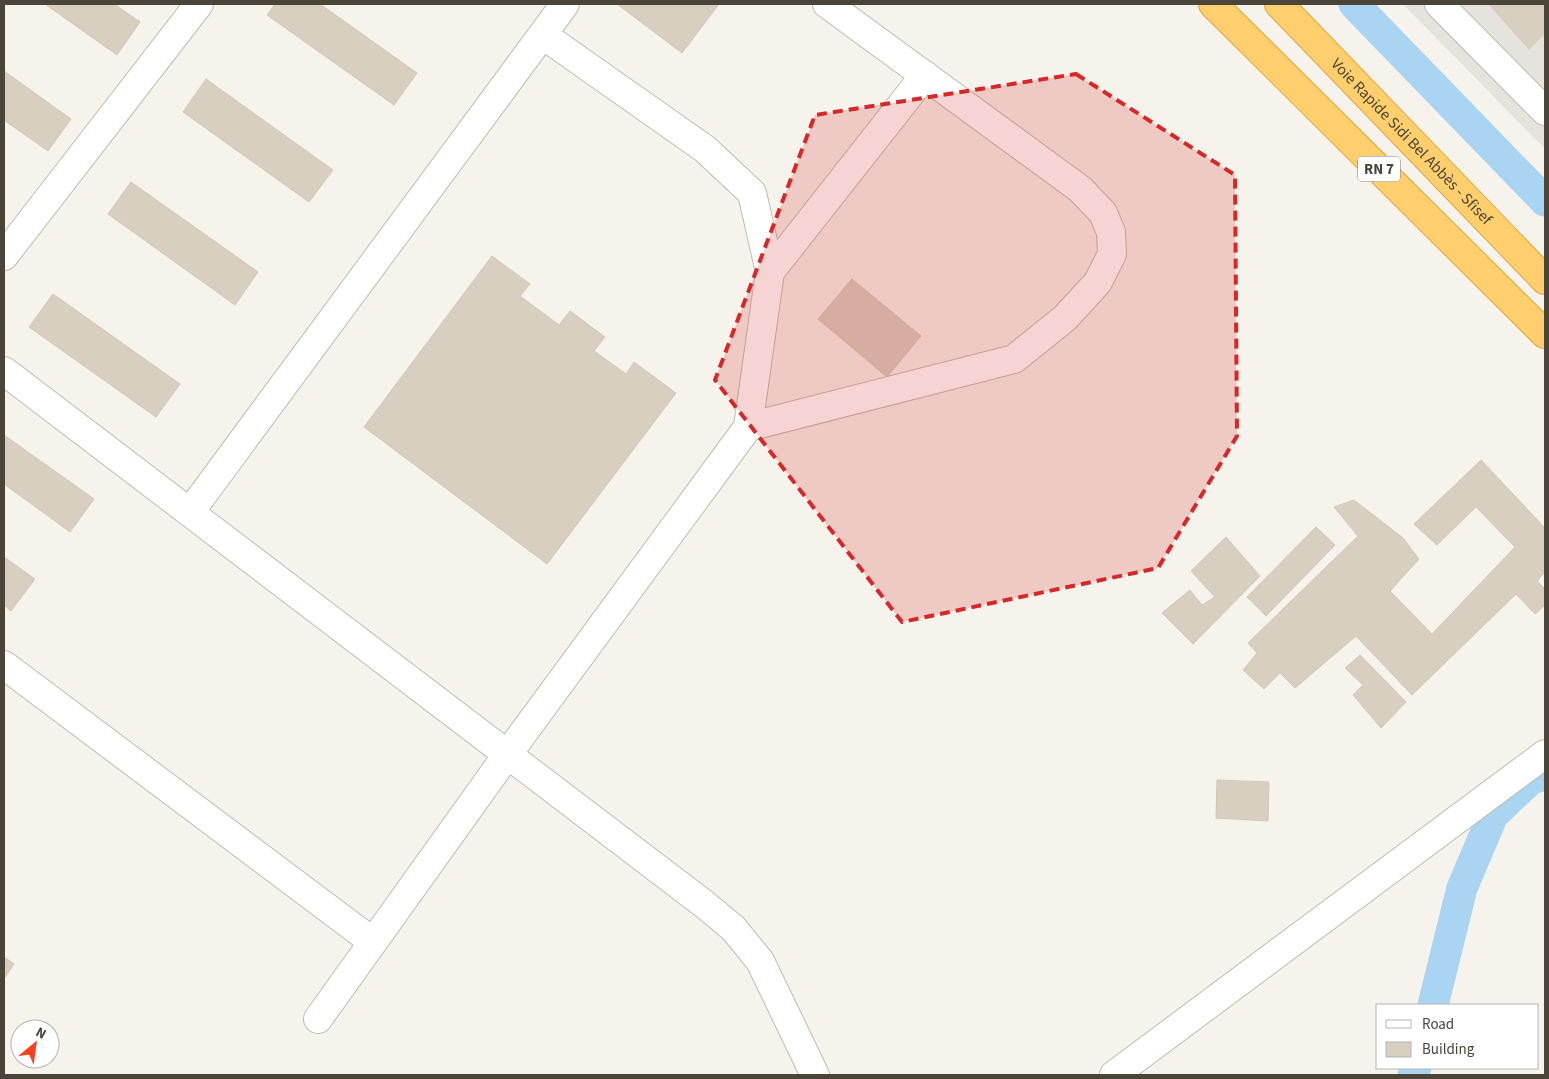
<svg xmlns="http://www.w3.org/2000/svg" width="1549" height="1079" viewBox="0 0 1549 1079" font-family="'Source Sans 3',sans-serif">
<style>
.industrial{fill:#e6e2dd}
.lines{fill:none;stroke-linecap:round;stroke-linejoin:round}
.canal{stroke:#a9d4f2;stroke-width:31}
.building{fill:#d8cfc1;stroke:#d3c7b4}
.minor-casing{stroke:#c2bbae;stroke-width:30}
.highway-casing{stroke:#e0a43c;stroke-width:30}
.minor{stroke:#fff;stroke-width:28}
.highway{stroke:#ffcf6e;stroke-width:28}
.marked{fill:#d62828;fill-opacity:0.2;stroke:#d62828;stroke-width:4;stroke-dasharray:10 6;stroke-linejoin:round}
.labels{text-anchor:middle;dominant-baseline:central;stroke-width:4;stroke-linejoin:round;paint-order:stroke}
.shield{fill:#fff;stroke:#817c74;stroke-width:1}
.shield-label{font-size:15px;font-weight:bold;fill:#4b4439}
.street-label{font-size:16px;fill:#4b4439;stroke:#fff}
</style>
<rect width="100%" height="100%" fill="#f6f3ec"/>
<!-- industrial -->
<path class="industrial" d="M1403 4H1545V148L1536 140Z"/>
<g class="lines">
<!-- canal -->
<path class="canal" d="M1354 4 1545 201
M1433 1005 1462 888 1493 815 1531 779 1545 775
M1413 1075 1416 1068"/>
</g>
<!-- building -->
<path class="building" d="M45 4H114L140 22 117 55Z
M275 4H320L417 73 394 105 267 15Z
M617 4H719L682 53Z
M1489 4H1545V33L1529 49Z
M4 71 71 119 48 151 4 120Z
M206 79 333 170 309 202 183 112Z
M131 182 258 272 235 305 108 214Z
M492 256 530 284 520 296 559 325 570 311 605 337 594 351 626 374 634 362 676 393 547 564 364 427Z
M852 279 921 336 887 377 818 319Z
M53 294 180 384 156 417 29 327Z
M4 435 94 499 70 532 4 484Z
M1481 460 1545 528V572L1537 581 1545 589V605L1535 614 1516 594 1412 695 1356 636 1295 688 1280 673 1264 689 1243 670 1257 653 1248 643 1358 536 1334 507 1354 500 1403 538 1419 559 1390 591 1432 634 1515 547 1476 507 1437 545 1414 524Z
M1316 527 1335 545 1266 616 1247 597Z
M1226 537 1260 576 1193 644 1162 613 1190 590 1202 605 1215 597 1191 571Z
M4 557 35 579 11 611 4 605Z
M1360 655 1406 702 1381 728 1353 695 1363 685 1345 668Z
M1217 780 1269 782 1268 821 1216 818Z
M4 957 14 964 4 979Z"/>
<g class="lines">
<defs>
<path id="minor" d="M1439 4 1545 111
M543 35 705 149 752 193 770 272 748 427 1014 359 1065 318 1098 282 1112 254 1111 232 1103 213 1080 189 827 4
M4 256 199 4
M770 272 925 75
M4 371 704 904 733 928 760 961 815 1075
M190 512 565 4
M4 665 373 942
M318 1019 507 755 748 427
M1114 1075 1545 754"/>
<g id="highway">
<path d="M1213 4 1545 334"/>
<path id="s1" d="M1279 4 1545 280"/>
</g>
</defs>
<!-- minor casing -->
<use href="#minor" class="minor-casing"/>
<!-- highway casing -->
<use href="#highway" class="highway-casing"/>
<!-- minor -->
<use href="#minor" class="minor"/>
<!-- highway -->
<use href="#highway" class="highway"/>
</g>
<!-- marked area -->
<path class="marked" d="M1076 74 1235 175 1237 436 1158 568 902 622 715 380 815 115Z"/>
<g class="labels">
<!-- shield labels -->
<rect class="shield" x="1358" y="156.5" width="42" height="25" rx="4"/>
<g class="shield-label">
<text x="1379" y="169">RN 7</text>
</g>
<!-- street labels -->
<g class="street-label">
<text stroke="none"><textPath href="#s1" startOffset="191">Voie Rapide Sidi Bel Abbès - Sfisef</textPath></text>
</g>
</g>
<!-- border -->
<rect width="1549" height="1079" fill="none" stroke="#4b4439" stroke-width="10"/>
<!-- legend -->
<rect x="1376" y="1004" width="162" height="65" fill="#ffffff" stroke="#b7b4b0"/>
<rect x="1386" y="1020" width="25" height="8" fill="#ffffff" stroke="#b7b4b0"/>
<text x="1422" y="1029" font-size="15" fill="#4b4439">Road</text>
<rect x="1386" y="1042" width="25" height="15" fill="#d8cfc1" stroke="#b7b4b0"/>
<text x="1422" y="1054" font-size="15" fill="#4b4439">Building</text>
<!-- north arrow -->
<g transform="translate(35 1044) rotate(29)"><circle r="24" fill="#ffffff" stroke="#b7b4b0"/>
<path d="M0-4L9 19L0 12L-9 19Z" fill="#fc3f1d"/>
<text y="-8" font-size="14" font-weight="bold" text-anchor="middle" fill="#4b4439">N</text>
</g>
</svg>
